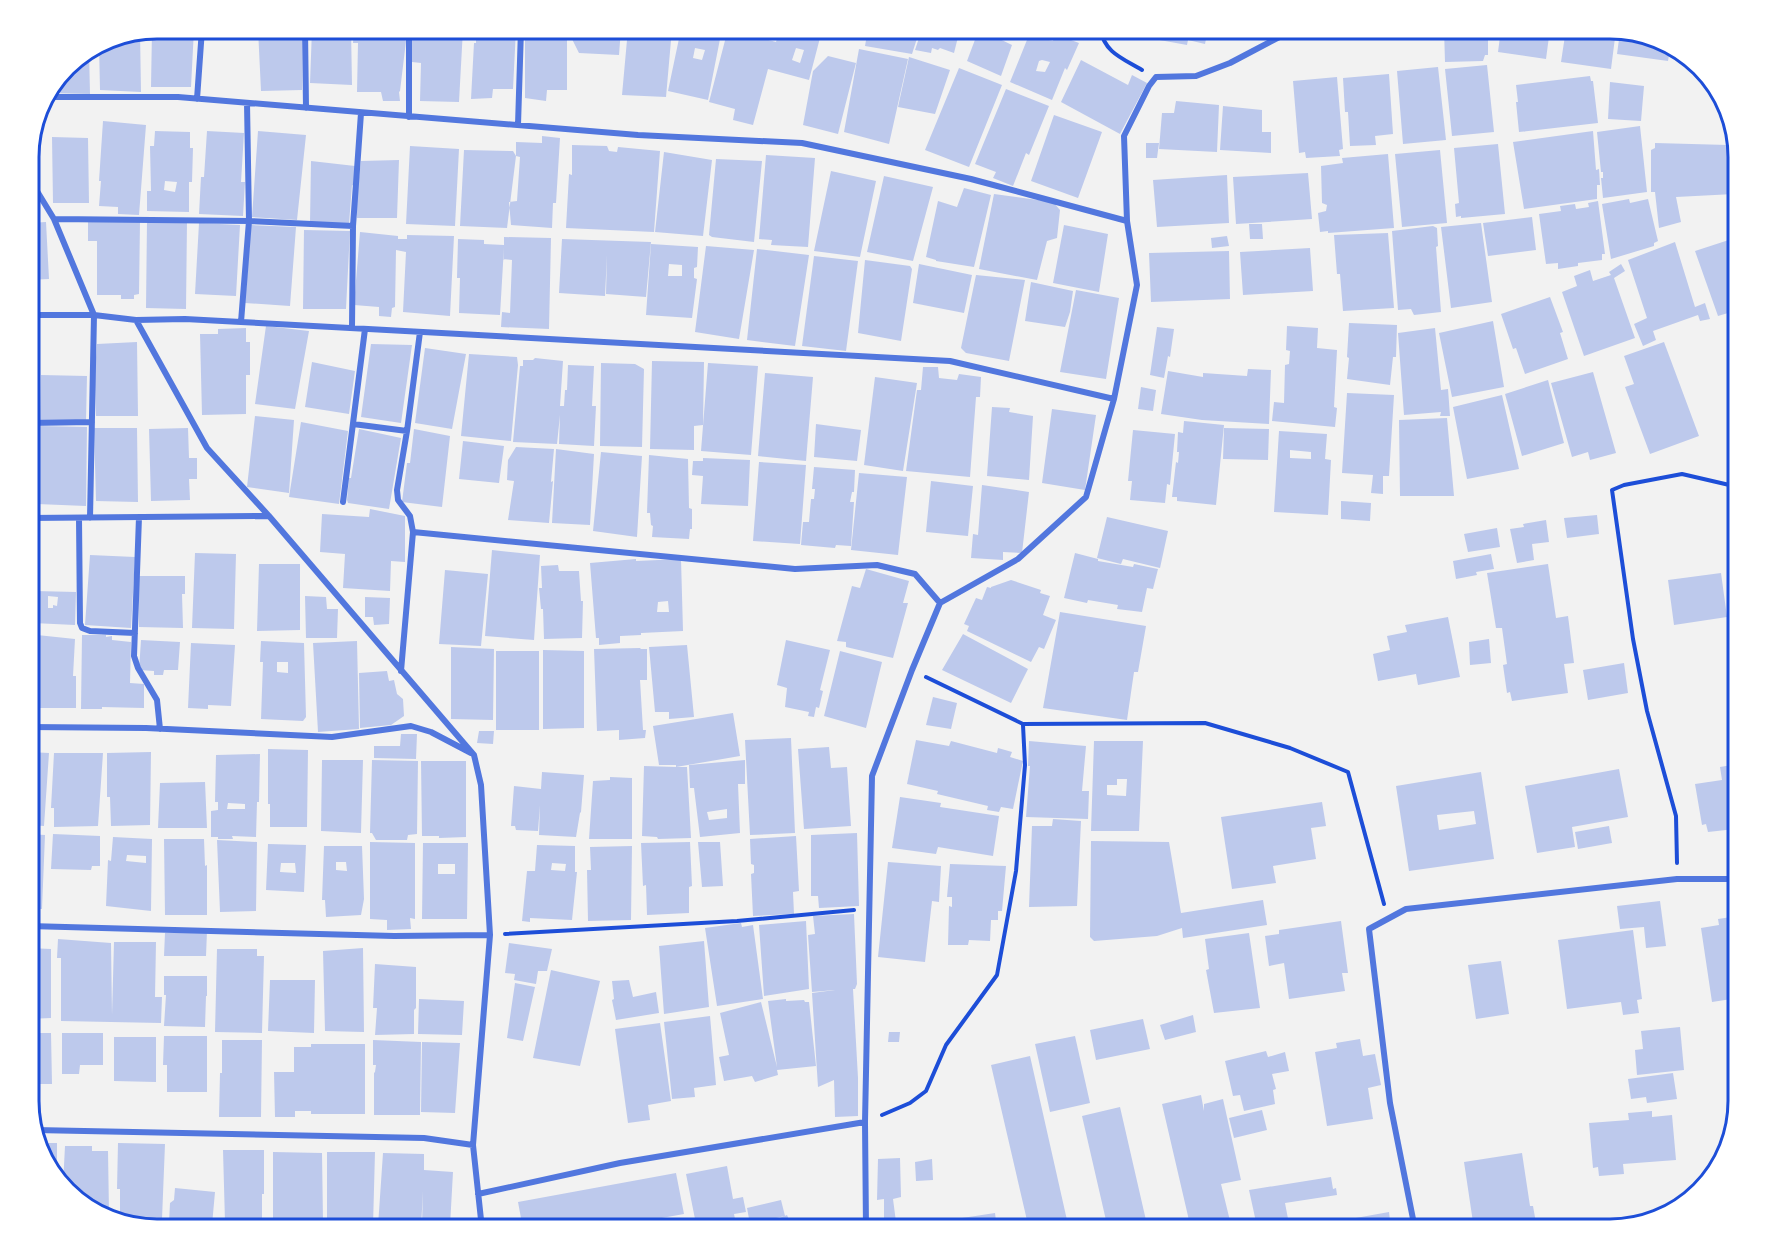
<svg xmlns="http://www.w3.org/2000/svg" width="1767" height="1258" viewBox="0 0 1767 1258" font-family="'Noto Sans',sans-serif">
<style>
.building{fill:#bdc9ec;fill-rule:evenodd}
.lines{fill:none;stroke-linecap:round;stroke-linejoin:round}
.path{stroke:#1d4ed8;stroke-width:4}
.minor{stroke:#5277de;stroke-width:6}
.rim{fill:none;stroke:#1d4ed8;stroke-width:3}
</style>
<rect width="100%" height="100%" fill="#f2f2f2"/>
<!-- building -->
<path class="building" d="M157 28 194 29 191 87H151L152 30Z
M208 29H249V35H207Z
M258 29H302V90L261 91Z
M312 29H351L352 85 310 83Z
M354 29H403L404 38 406 41 400 91 399 92 400 101H383L381 92H357L358 43H353Z
M412 29H463L459 102 420 101 421 63 412 62Z
M476 29H516L513 89H493L492 98 471 99 474 43H476Z
M525 29H567V90H547L546 101 525 98Z
M571 29H621L619 55 579 53 572 39Z
M628 29H672L666 97 622 95Z
M681 29H693L721 34 708 100 668 91ZM695 48 705 50 702 60 693 58Z
M728 29 776 42 780 29H799L821 34 809 80 768 69 753 125 733 120 735 109 709 102ZM796 48 804 50 800 63 792 60Z
M868 29H920L912 54 865 46Z
M922 29H960L954 53 940 48 938 50 932 48 931 53 915 50Z
M979 29 1012 45 1001 76 967 61Z
M1126 29H1208L1205 44 1188 40 1187 45 1154 39 1155 35Z
M1444 29H1491L1490 33H1488V55H1485L1483 61 1445 62Z
M1501 29H1550L1546 59 1498 52Z
M1566 29H1610L1616 30 1611 69 1561 62Z
M1031 30 1051 38 1049 40 1053 41 1055 34 1079 43 1067 70 1065 68 1052 100 1010 82ZM1042 60 1050 62 1045 72 1036 71 1039 61Z
M140 32 141 92 100 90 99 44 108 38Z
M1620 32 1670 49 1668 61 1617 54Z
M859 49 908 59 889 144 844 132Z
M89 50 90 94 48 93 72 61Z
M828 56 856 63 838 134 803 125 813 71Z
M909 57 950 70 935 114 898 107Z
M1081 60 1128 85 1132 75 1147 83 1120 134 1061 102Z
M1487 65 1494 132 1452 136 1445 69Z
M1438 67 1446 140 1403 144 1397 71Z
M959 68 1002 85 969 167 925 150Z
M1389 74 1393 134 1375 136 1376 145 1350 146 1348 112H1345L1343 78Z
M1590 76 1591 81H1593L1598 123 1519 132 1516 102H1518L1516 85Z
M1337 77 1343 149 1339 150 1340 156 1306 158 1305 152 1299 153 1293 81Z
M1610 82 1644 86 1641 121 1608 119Z
M1006 89 1049 106 1029 155 1026 153 1013 186 993 178 996 172 975 164Z
M1176 101 1219 105 1217 152 1159 149 1162 113H1174Z
M1223 106 1262 110V132H1271V153L1220 150Z
M1054 115 1102 132 1078 198 1031 181Z
M103 121 146 125 139 215 118 214V207L99 206 101 181H99Z
M1640 126 1647 192 1603 198 1601 178H1603V172H1601L1597 132Z
M155 131 190 132V148H193L192 182H189V212L147 211V191H151L150 146H154ZM165 181 177 182 175 192 164 190Z
M207 131 244 133 241 182H245L243 216 199 214 201 177H204Z
M258 131 306 135 297 220 252 217Z
M1593 131 1596 170 1599 169 1600 185H1597V199L1524 209 1513 142Z
M542 136 560 138 556 203H553L552 228 511 225 509 202 517 201 520 157 516 156V142L542 143Z
M52 137 88 138 89 203H53Z
M1146 143H1159L1157 158H1146Z
M1655 143 1728 145 1727 154H1735L1734 194 1676 197 1681 222 1659 228 1655 192H1651V150L1655 148Z
M1498 144 1505 214 1461 218V216L1456 217 1455 204 1459 203 1454 148Z
M572 145 607 146 609 151 617 152 618 147 660 151 654 232 566 228 569 174 572 175Z
M410 146 459 149 455 226 406 224Z
M464 150 513 151 516 156 507 228 460 226Z
M1440 150 1447 223 1402 227 1395 154Z
M664 152 712 160 703 236 655 232Z
M1388 154 1394 228 1328 233V231L1320 232 1318 213 1326 211 1327 205 1322 203 1321 166 1343 163 1342 158Z
M766 155 815 158 808 247 771 245 772 240 759 239Z
M716 159 762 161 754 242 712 237 709 235Z
M399 160 397 218H357L356 202 361 161Z
M311 161 355 166 354 186 352 185 349 224 310 223Z
M831 171 876 181 860 257 814 251Z
M1308 173 1312 219 1236 224 1233 177Z
M1227 175 1229 223 1157 227 1153 180Z
M884 176 933 187 913 261 867 252Z
M964 188 991 195 974 267 936 261V260L926 257 938 201 957 207Z
M994 194 1053 202 1060 210 1057 238 1047 241 1037 280 979 269Z
M1629 199 1630 203 1648 199 1658 241 1654 243V246L1611 259 1602 204Z
M1598 201 1605 254H1602V260L1578 263V266L1558 269V263L1546 264 1539 214 1561 211 1560 206 1575 204 1576 209 1589 207 1588 203Z
M1532 217 1536 250 1488 256 1483 223Z
M147 221H187L186 309 146 308Z
M46 222 49 279 29 280V223Z
M88 222H140L139 294 134 295V299H121V295H97V241H88Z
M199 223 240 225 236 296 195 294Z
M1481 223 1492 302 1451 308 1441 227Z
M1249 224H1262L1263 239H1250Z
M251 225 296 227 290 306 245 303Z
M1064 225 1108 234 1099 292 1053 283Z
M1433 226 1437 228 1438 246 1436 247 1441 312 1414 315 1411 309 1398 310 1392 231Z
M304 230 350 231 346 309H303Z
M360 232 398 236V239H407V235L454 236 450 316 403 312 406 252 396 250 395 307 392 308 391 317 379 316V307L354 305Z
M1388 233 1394 308 1343 311 1340 274H1337L1334 235Z
M1227 236 1229 246 1212 248 1211 238Z
M504 237 551 238 549 329 501 327 502 312 510 313 512 260 503 259 504 247 500 315 459 313 460 278H457L458 239 484 240V244L504 245Z
M1738 237V310L1718 316 1695 251Z
M562 239 651 242 646 297 606 294 607 255 605 296 559 293Z
M1675 242 1695 307 1705 303 1710 319 1700 321 1698 315 1653 331 1656 340 1643 346 1634 324 1647 318 1628 260Z
M651 244 698 247 697 267 694 268V278L697 279 692 318 646 315ZM669 264 682 265V276H668Z
M706 246 754 250 739 339 695 332Z
M1310 248 1313 291 1243 295 1240 252Z
M757 249 809 255 795 346 747 340Z
M1229 251 1230 299 1151 302 1149 253Z
M814 256 858 261 846 351 802 346Z
M865 260 910 266 912 269 901 341 858 333Z
M919 264 972 275 964 313 913 303Z
M1621 264 1625 271 1614 278 1635 338 1584 356 1562 292 1577 286 1574 276 1590 270 1593 281 1611 275 1609 272Z
M976 275 1025 280 1009 361 966 353 961 348Z
M1031 282 1073 291 1070 312 1065 327 1025 321Z
M1076 290 1119 298 1106 379 1060 372Z
M1550 297 1563 332 1560 333 1568 359 1525 374 1516 348 1513 349 1501 314Z
M1493 321 1504 387 1452 397 1439 333Z
M1349 323 1397 325 1396 357H1393L1390 385 1347 379 1349 358 1347 357Z
M266 326 309 331 295 409 255 404Z
M1287 326 1318 328 1317 348 1337 350 1334 407 1337 408 1335 427 1272 421 1274 402 1284 403 1285 365 1289 364 1290 351 1286 350Z
M1157 327 1174 329 1170 357 1168 356 1164 378 1150 375Z
M246 328V342H250V375H246V414L202 415 200 334H218V329Z
M1435 328 1441 390 1448 389 1450 416H1440L1441 412 1404 415 1398 333Z
M29 339H36L35 416H29Z
M137 342 138 416H96L95 385H94L97 344Z
M1664 342 1699 436 1650 454 1625 387 1634 384 1624 356Z
M371 344 412 345 401 423 361 417Z
M425 348 466 354 452 429 415 423Z
M469 354 517 357 518 365 511 441 461 436Z
M535 358 563 361 560 406H564L565 390H567L568 365 594 366 592 406H596L594 446 559 444 560 415 557 444 513 442 520 366H523V360H533Z
M652 361 704 362 703 425 694 426V450L650 449Z
M312 362 355 371 349 414 305 407Z
M601 363 635 364 644 369 642 447 600 446Z
M708 363 758 366 751 455 701 451Z
M923 367H938L939 378 957 380 959 374 981 377 980 397H976L970 477 906 471 917 390H921Z
M1248 369 1271 370 1269 424 1202 420 1161 414 1168 371 1203 377V373L1247 376Z
M1593 372 1616 453 1590 460 1588 452 1572 457 1551 383Z
M765 373 813 377 806 461 758 456Z
M41 375 87 376 86 421 40 420Z
M875 377 917 383 903 471 864 465Z
M1548 380 1564 443 1522 456 1505 394Z
M1141 387 1156 390 1153 411 1138 409Z
M1347 393 1394 395 1389 476H1383V494L1371 493 1373 475 1342 473Z
M1502 395 1519 469 1467 479 1453 407Z
M992 407 1010 408 1009 412 1033 416 1029 480 987 476Z
M1052 409 1096 415 1085 490 1042 483Z
M255 416 294 420 289 493 247 487Z
M1447 418 1454 496H1400L1399 420Z
M1184 421 1224 425 1216 505 1177 501V497H1172L1176 462 1178 463 1179 452H1177L1178 432 1183 433Z
M301 422 348 431 339 504 289 497Z
M816 424 861 430 857 461 814 457Z
M39 426 87 427 86 506 37 504Z
M94 428H137L138 502 96 501Z
M188 428 189 458H197V479H189L190 500 151 501 149 429Z
M1224 428 1269 429 1268 460 1223 459Z
M359 429 401 438 389 509 348 503 347 500 349 478H351Z
M414 429 450 436 442 507 402 502 407 463H410Z
M1133 430 1175 434 1170 485 1167 484 1165 503 1130 500 1132 481H1128Z
M1279 431 1327 434 1325 459 1331 460 1328 515 1274 512ZM1290 450 1311 452V459L1290 458Z
M463 441 504 446 499 483 459 479Z
M516 447 554 449 551 482 553 481 549 523 508 520 514 481 507 480 508 460Z
M556 449 594 454 590 525 552 523Z
M601 452 642 456 637 537 593 531Z
M649 455 688 459 689 508 692 509V529H690L689 539 652 537 653 526 651 525 650 513H647Z
M703 458 750 460 748 506 701 504 703 476 692 475 693 461H703Z
M759 462 806 465 800 544 753 541Z
M814 467 855 470 854 492H852L850 502H854L851 546 836 545 835 548 801 545 803 522H809L811 499H814L815 489H812Z
M859 473 907 477 898 555 851 550Z
M931 481 973 486 968 536 926 532Z
M982 485 1029 492 1022 553 1003 552V560L971 558 973 534 978 535Z
M1341 501 1371 503 1370 521 1341 519Z
M370 509 405 516V562L391 561 390 591 343 588 345 554 320 552 322 514 369 517Z
M1597 515 1599 534 1567 538 1564 518Z
M1107 517 1168 531 1160 568 1123 559 1121 564 1097 558Z
M1546 520 1549 542 1532 544 1534 560 1517 563 1510 529 1524 527 1523 524Z
M1497 528 1500 547 1468 552 1464 534Z
M492 550 540 555 534 640 485 636Z
M195 553 236 554 234 629 192 628Z
M1075 553 1098 559V561L1133 567 1134 564 1158 569 1153 589 1147 588 1142 612 1117 609 1118 605 1088 600 1087 603 1064 598Z
M1491 554 1494 569 1476 572 1477 575 1456 579 1453 561Z
M90 555 135 557 131 628 85 625Z
M636 559V561L681 559 683 631 641 633V635L620 636V643L599 645V638H596L590 563ZM668 601 669 612H657L658 602Z
M259 564H300V630L257 631Z
M1548 564 1556 618 1568 616 1574 663 1564 664 1568 693 1512 701 1510 692 1507 693 1503 665 1507 664 1502 628H1496L1487 573Z
M558 565 559 571H579L581 601H583L582 638 544 639 543 609H541L539 588H542L541 566Z
M1738 567V620H1735L1728 569Z
M866 569 909 581 903 603H908L893 658 846 647V642L837 641 852 586 860 588Z
M445 570 488 574 481 646 439 644Z
M1721 573 1727 617 1674 625 1668 580Z
M139 576H185V594H182L183 628 139 627Z
M1011 580 1041 590 1040 593 1050 596 1043 615 1056 620 1044 649 1039 647 1031 662 967 631 969 626 964 624 976 598 982 600 987 587 991 588V587Z
M35 591 76 592 75 625 33 623ZM48 596 58 597 57 606 53 605V608H48Z
M305 596 326 597 327 609H338L337 638H306Z
M365 597 390 598 389 624 374 625 373 617H365Z
M1060 612 1146 626 1138 672H1134L1127 720 1043 708Z
M1448 617 1460 677 1418 685 1416 674 1378 681 1373 654 1390 650 1387 636 1407 632 1405 625Z
M963 634 1028 669 1011 703 942 670Z
M37 635 75 639 73 676H76V708H33V661H36Z
M82 635H106V637L112 636V640L131 642 130 683 144 684V708L102 707V709H81Z
M1489 639 1491 663 1470 665 1469 642Z
M141 640 180 642 178 670H164L163 675H154V671L139 670Z
M786 640 830 650 820 690 823 691 819 708 816 707 814 717 808 716 809 712 785 707 787 688 777 685Z
M261 641 304 643 306 717 303 721 261 719 263 662H260ZM277 662H288V673L277 672Z
M357 641 359 729 318 732 313 643Z
M191 643 235 645 231 706 208 705V709L188 708Z
M687 645 694 717 669 719V712H655L649 647Z
M451 647 494 649 493 720 451 719Z
M640 648 641 649H647V680H640L643 730H646L645 738 619 740V730L597 731 594 649Z
M543 650 584 651V728L543 729Z
M496 651H539V730H496Z
M840 651 882 662 866 728 824 716Z
M1624 663 1628 693 1588 700 1583 670Z
M387 671 389 681 394 680 397 694 403 699 404 716 391 725 360 728 359 673Z
M933 697 957 703 951 729 926 725Z
M733 713 740 756 676 767H687L691 838 658 839 657 837 642 836 644 766 676 767V765H659L653 726Z
M479 731H494L493 744 477 743Z
M401 734H417L416 759 374 758V746H400Z
M791 738 795 833 750 835 745 740Z
M916 740 949 746 951 741 997 753 998 748 1012 752 1010 757 1023 761 1013 809 1001 807 999 812 987 810 988 806 937 794 938 791 907 784Z
M1029 741 1086 746 1082 791H1089L1088 819 1026 817 1030 766H1028Z
M1094 741H1143L1139 831H1091ZM1117 779H1127L1126 796 1107 795V785H1117Z
M829 747 831 768 847 767 851 826 804 829 798 749Z
M268 749 308 750 307 827H270V804H268Z
M29 752 49 753 44 826 29 825Z
M151 752 150 825 111 826 110 797H107V753Z
M54 753H103L98 826 54 827V808H51Z
M260 754 259 802H257L256 837 232 836 233 839H218V837H211V811L218 810V802H215L216 755ZM228 803 245 804V809H227Z
M322 760H363L361 833 321 831Z
M372 760 418 761 417 834 408 835 407 840H376L372 833H370Z
M745 760V784H738L740 833 700 837 694 788H690L689 765ZM727 809V818L709 820 707 812Z
M421 761H466V837L439 838V836H422Z
M1738 764V819L1734 820 1735 829 1708 832 1706 824 1702 825 1695 784 1722 780 1720 767Z
M1619 769 1628 817 1572 827 1575 847 1537 853 1525 786Z
M542 772 584 775 581 812 580 813 576 837 539 835 540 805 538 831 516 830 515 826H511L514 786 541 789Z
M1481 772 1494 859 1409 871 1396 786ZM1474 811 1476 824 1439 830 1437 815Z
M610 777 632 778V839H589L593 781 610 780Z
M205 782 207 828H158L160 783Z
M900 797 941 803 940 807 999 816 993 856 938 847 936 854 892 848Z
M1322 802 1326 826 1311 828 1316 859 1273 866 1276 883 1232 889 1221 817Z
M1053 819 1081 821 1077 906 1029 907 1032 826H1052Z
M1609 826 1612 843 1578 849 1575 832Z
M857 833 859 906 819 908 818 896H811V835Z
M29 834 45 835 42 909H29Z
M53 834 100 836V866H92L91 870 51 869Z
M796 836 799 891 793 892 794 914 753 916 751 874 754 873V865L751 864 750 839Z
M113 837 152 839 151 911 106 906 108 860 111 861ZM127 855 146 856V863L126 861Z
M164 839H204L205 866 207 865V915H165Z
M217 840 257 842 256 911 220 912Z
M1091 841 1169 842 1181 913 1263 900 1267 925 1183 938 1182 928 1157 936 1094 941 1090 937Z
M370 842 415 843V919L410 918 411 929 387 930V920L370 919Z
M690 842 692 886 689 887V913L647 915 646 885 643 886 641 843Z
M698 842H720L723 886 702 887Z
M423 843H468L467 919H422ZM438 864H455V874H438Z
M268 844 306 845 304 892 266 890ZM281 863H295L296 873 280 872Z
M537 845 575 846V872H577L572 920 530 918V922L522 921 527 871H535ZM552 863 566 864 565 871 551 870Z
M324 846H362L364 899 361 915 326 917 325 900H322ZM336 862H346L347 871 336 870Z
M632 846 631 920 588 921 587 870H591L590 847Z
M888 862 941 866 939 902 932 901 925 962 878 957Z
M950 864 1006 866 1002 911H998V920H991L990 941 969 940 968 945H948L949 906 952 907V897H947Z
M1660 901 1666 946 1646 948 1644 927 1620 929 1617 906Z
M854 914 857 984 855 989H853L858 1078V1116L835 1117 834 1080 818 1087 812 993 835 990 812 992 808 935 815 934 813 916Z
M1738 916V998L1712 1002 1701 928 1719 925 1718 919Z
M806 921 809 989 764 996 759 925Z
M1341 921 1348 973H1342L1345 991 1289 999 1284 963 1269 966 1265 936 1279 934V930Z
M741 923 742 927 753 925 763 999 717 1006 705 928Z
M1633 930 1642 999 1637 1000 1639 1013 1623 1015 1621 1002 1567 1009 1558 940Z
M207 931 206 956H164L165 933H190Z
M1249 933 1260 1008 1214 1013 1206 970 1209 969 1205 939Z
M58 939 111 943 112 1015 114 942H156L155 997H162L161 1023 61 1021V958H57Z
M704 941 709 1007 664 1014 659 946Z
M509 943 552 949 547 971H538L536 984 514 980 515 974 505 973Z
M29 948 51 949V1018L29 1019Z
M363 948 364 1032 325 1031 323 951Z
M217 949H257V956H264L262 1033 215 1032Z
M1501 961 1509 1014 1476 1019 1468 965Z
M375 964 416 967V1008L414 1010V1034L375 1035 377 1008H373Z
M551 970 600 981 580 1066 533 1058Z
M164 976H207V996H206L205 1027 164 1026 166 995H164Z
M270 980H315L314 1033 268 1031Z
M629 980 633 997 656 992 659 1013 616 1020 612 1000 614 999 612 981Z
M515 983 535 987 523 1041 507 1038Z
M419 999 464 1001 462 1035 418 1034Z
M786 999V1001L804 1000 805 1002H809L816 1066 777 1070 778 1075 755 1082 752 1076 724 1081 719 1057 729 1055 720 1013 761 1002 777 1067 768 1001Z
M1193 1015 1196 1032 1165 1040 1160 1025Z
M710 1016 716 1085 694 1088 695 1097 672 1099 664 1022Z
M1143 1019 1150 1049 1096 1060 1090 1030Z
M660 1023 671 1101 648 1105 650 1120 628 1123 615 1029Z
M1680 1027 1684 1070 1637 1075 1635 1050 1643 1049 1641 1031Z
M889 1032H900L899 1042H888Z
M29 1033H51L52 1084H29Z
M62 1033H103V1065H80L79 1074H62Z
M164 1036H207V1092H167V1065H163Z
M1075 1036 1090 1103 1050 1112 1035 1044Z
M114 1037H156V1082L114 1081Z
M1360 1039 1363 1056 1375 1054 1381 1085 1368 1088 1373 1119 1327 1126 1315 1052 1337 1048 1336 1043Z
M222 1040H262L261 1117H219L220 1073H222Z
M373 1040 421 1042 420 1115H374V1073L375 1072 376 1065H373Z
M422 1042 460 1043 455 1113 421 1112Z
M311 1044H365V1114H311V1111H295V1117H275L274 1072H294V1047H311Z
M1266 1051 1268 1057 1285 1052 1289 1071 1272 1074 1276 1089 1273 1090 1275 1104 1244 1111 1240 1095 1233 1096 1225 1061Z
M1030 1056 1069 1229H1029L991 1065Z
M1673 1073 1677 1099 1647 1103 1646 1097 1631 1099 1628 1079Z
M1201 1095 1204 1111V1104L1223 1099 1241 1180 1221 1184 1232 1229H1191L1162 1104Z
M1120 1107 1148 1229H1108L1082 1116Z
M1262 1110 1267 1130 1234 1138 1229 1118Z
M1652 1111V1117L1672 1115 1676 1160 1623 1164 1624 1174 1599 1176 1598 1167 1593 1168 1589 1123 1629 1120 1628 1113Z
M39 1143H57V1178L46 1165Z
M118 1143 165 1144 162 1219 120 1217V1189H117Z
M65 1146H92V1151H108L109 1213 79 1203 63 1185Z
M223 1150H264V1194H262V1221L225 1222Z
M273 1152 322 1153 323 1222 317 1223 319 1229H307L305 1224 273 1223Z
M327 1152H375L373 1226 327 1224Z
M383 1153 424 1154V1170L453 1172 450 1226 422 1225 423 1191 421 1227 378 1226Z
M1522 1153 1530 1206H1533L1536 1223 1490 1229H1474L1464 1162Z
M900 1158 901 1197 893 1199 896 1222 884 1223V1199L877 1200 878 1159Z
M932 1159 933 1180 916 1181 915 1162Z
M727 1166 733 1199 743 1197 746 1212 734 1214 737 1229H697L686 1174Z
M676 1173 684 1214 600 1229H523L518 1202Z
M1331 1177 1333 1189 1336 1188 1337 1195 1285 1203 1289 1224 1270 1227 1269 1218 1256 1222 1249 1190Z
M175 1188 215 1192 212 1225 169 1223 170 1203 174 1200Z
M781 1200 785 1216 750 1224 747 1208Z
M1389 1212 1391 1229H1340L1339 1221Z
M995 1213 997 1229H950L949 1220Z
M787 1215 793 1229H767L765 1224Z
M1254 1223 1255 1229H1236L1235 1227Z
M227 1226H266V1229H227Z"/>
<g class="lines">
<!-- path -->
<path class="path" d="M1100 29C1105 53 1122 58 1142 70
M926 677 1023 724 1205 723 1290 748 1348 772 1384 904
M1677 863 1676 816 1647 711 1633 639 1612 490 1624 485 1682 474 1738 487
M505 934 737 921 854 910
M882 1115 910 1103 926 1091 946 1045 997 975 1016 871 1025 765 1023 725"/>
<!-- minor -->
<path class="minor" d="M305 29 306 108
M409 29V117
M45 97H178L638 135 802 143 971 179 1127 221
M197 99 202 29
M518 125 521 29
M29 178 54 219 94 315 136 320 207 448 269 516 474 755 481 785 490 935 473 1145 482 1229
M54 219 249 221 353 226 361 113
M29 315H94L90 518
M136 320 185 319 241 322 950 361 1114 399
M241 322 249 221 247 103
M352 328 353 226
M29 423 92 422
M353 424 407 431
M343 502 365 329
M139 517 134 656 138 668 157 700 160 729
M29 518 269 516
M79 518 80 623 82 628 90 631 135 633
M413 532 795 569 877 565 915 574 940 603
M401 671 413 532 410 516 398 500 397 490 407 431 420 332
M29 727 146 728 332 737 411 726 431 732 471 753
M29 926 394 936 490 935
M35 1130 424 1138 473 1145
M478 1194 620 1163 865 1122
M866 1229 865 1122 872 776 912 670 940 603 1018 559 1086 497 1114 399 1137 285 1127 221 1124 136 1149 86 1156 77 1196 76 1230 63 1289 32 1292 29
M1415 1229 1390 1103 1369 929 1406 909 1677 879H1738"/>
</g>
<!-- crop -->
<path d="M0 0H1767V1258H0ZM157 39H1610A118 118 0 0 1 1728 157V1101A118 118 0 0 1 1610 1219H157A118 118 0 0 1 39 1101V157A118 118 0 0 1 157 39Z" fill="#fff" fill-rule="evenodd"/>
<path class="rim" d="M157 39H1610A118 118 0 0 1 1728 157V1101A118 118 0 0 1 1610 1219H157A118 118 0 0 1 39 1101V157A118 118 0 0 1 157 39Z"/>
</svg>
